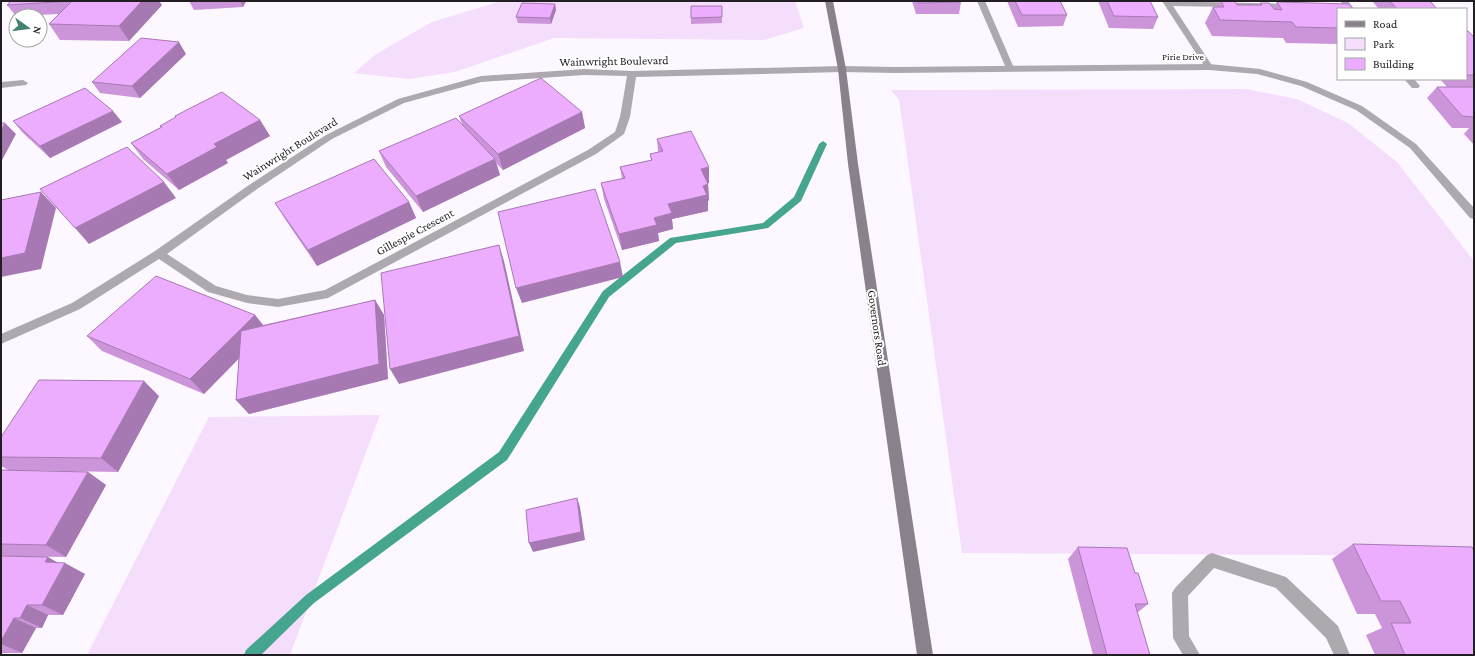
<svg xmlns="http://www.w3.org/2000/svg" width="1475" height="656" viewBox="0 0 1475 656" font-family="'Crimson Pro',serif">
<style>
.green{fill:#f5ddfc}
.lines{fill:none;stroke-linecap:round;stroke-linejoin:round}
.stream{fill:#46a58e;fill-rule:evenodd}
.lane{fill:#aea8af;fill-rule:evenodd}
.street{fill:#aea8af;fill-rule:evenodd}
.secondary{fill:#89818b;fill-rule:evenodd}
.wall{fill:#cc95da}
.shaded-wall{fill:#a679b2}
.building{fill:#edadfe;stroke:#a679b2}
.labels{text-anchor:middle;dominant-baseline:central;stroke-width:4;stroke-linejoin:round;paint-order:stroke}
.far-street-label{font-size:10px;fill:#221e23;stroke:#fff}
.street-label{font-size:12px;fill:#221e23;stroke:#fff}
</style>
<rect width="100%" height="100%" fill="#fdf8ff"/>
<!-- green -->
<path class="green" d="M501 1H795L804 28 764 40 554 38 455 72 409 79 354 73 376 54 432 22Z
M1246 89 1297 99 1348 123 1397 162 1474 261V556L962 553 901 113 899 100 891 90Z
M380 415 290 655H87L209 417Z"/>
<g class="lines">
<!-- stream -->
<path class="stream" d="M823 141 827 144 801 201 768 228 676 243 609 297 507 460 314 603 261 655H244L246 650 306 595 499 452 603 291 670 238 763 223 794 197 819 144Z"/>
<!-- lane -->
<path class="lane" d="M977 1H985L1014 68 1013 70 1010 71 1006 68Z
M1162 1 1292 4 1296 6 1292 8 1173 6 1213 67 1209 70 1205 67Z
M1340 1H1348L1354 9H1346Z
M1404 79H1414L1420 86 1418 88H1412Z
M1212 553 1286 577 1338 626 1350 655H1334L1326 638 1276 588 1214 568 1188 596 1189 636 1200 655H1183L1173 638 1172 593 1175 588 1207 555Z"/>
<!-- street -->
<path class="street" d="M1209 64 1260 69 1307 82 1362 106 1416 144 1474 208V219L1470 218 1410 148 1356 110 1301 86 1257 74 1209 70 895 73 842 72 636 77 630 117 624 134 596 154 328 298 278 307 247 303 208 292 159 259 80 309 1 344V334L72 303 155 251 249 185 326 135 398 99 481 76 584 69 632 71 842 66 895 67ZM584 75 627 76 620 117 615 132 588 150 325 290 278 299 247 295 216 286 167 254 257 189 332 139 404 103 481 82Z
M23 80 28 83 26 85 1 88V82Z"/>
<!-- secondary -->
<path class="secondary" d="M825 1H833L846 69 858 164 933 655H917L848 164 838 69Z"/>
</g>
<!-- wall -->
<path class="wall" d="M11 1H159L162 5 129 41 60 40 49 24 59 14 16 16 7 5Z
M189 1H246L243 7 194 10Z
M912 1H961V2L959 14H916Z
M1007 1H1060L1067 15 1063 26 1018 27Z
M1098 1H1150L1158 17 1153 29 1109 28Z
M1221 1 1237 5H1259L1260 3 1274 9 1277 2 1338 9V44L1286 43 1283 38 1212 36 1205 23 1213 7H1217Z
M1372 1H1430L1437 9H1379Z
M555 4 556 10 551 24 518 23 516 17Z
M722 6V23L691 24V18Z
M1466 29 1474 37V145L1464 134 1469 128H1452L1427 98 1437 87H1447L1440 79H1466Z
M186 54 140 98 100 93 92 82Z
M582 112 585 128 503 170 496 163 500 175 423 212 386 167 379 151 462 124 459 116Z
M175 116 260 120 270 136 226 160 228 163 179 190 143 159 131 143 161 127 160 126 176 118Z
M13 121 122 122 50 158 23 133Z
M657 139 709 183H708L709 200 708 201V211L672 219 673 229 658 233 659 241 622 250 604 199 601 183 622 179 620 167 651 160 650 154 658 152Z
M409 202 416 218 317 266 285 219 275 203Z
M375 300 384 315 388 379 249 414 236 400 239 358 204 394 102 351 87 336 255 315 263 325Z
M159 396 118 472 8 470 1 466V437Z
M1 470 88 472 106 485 66 557 1 556Z
M1353 544 1474 655H1375L1366 635 1382 628 1375 614H1357L1332 559Z
M1078 547 1135 573 1148 604 1137 613 1150 655H1093L1068 559Z
M1 556 48 557 58 563 85 574 63 615H48L42 628H36L22 653H1Z"/>
<!-- shaded-wall -->
<path class="shaded-wall" d="M142 1H159L162 5 129 41 119 26Z
M240 1H246L243 7Z
M555 4 556 10 551 24 550 18Z
M179 42 186 54 140 98 132 86Z
M113 111 122 122 50 158 40 146Z
M582 112 585 128 503 170 498 154Z
M260 120 270 136 226 160 228 163 179 190 167 174 214 144Z
M5 123 16 134 1 162V131Z
M495 159 500 175 423 212 416 196Z
M709 167V183L702 185 701 169Z
M164 182 176 198 89 244 75 228Z
M708 184 709 200 708 201V211L672 219 673 229 658 233 659 241 622 250 619 234 668 204 703 186Z
M41 192 56 208 41 269 1 277V258Z
M409 202 416 218 317 266 308 250Z
M499 245 504 261 524 351 399 384 390 369Z
M620 262 623 277 522 303 516 288Z
M375 300 384 315 388 379 249 414 236 400Z
M255 315 267 330 204 394 190 379Z
M144 381 159 396 118 472 101 458Z
M88 472 106 485 66 557 46 545Z
M577 498 580 507 585 540 533 552 529 543Z
M48 557 63 566 65 563 85 574 63 615 42 605 45 562Z
M27 605 48 615 42 628 20 618Z
M14 618 36 628 22 653 1 644V641Z"/>
<!-- building -->
<path class="building" d="M11 1H72L7 5Z
M72 1H142L119 26 49 24Z
M917 1H961V2L918 3Z
M1015 1H1060L1067 15H1022Z
M1107 1H1150L1158 17 1114 16Z
M1221 1H1234L1237 5H1262L1260 3H1269L1274 9 1282 10 1277 2 1349 4 1353 9H1338V28L1296 27 1292 22 1220 20 1213 7H1224Z
M1390 1H1430L1437 9H1397Z
M522 3 555 4 550 18 516 17Z
M691 6H722V17L691 18Z
M1466 29 1474 37V75H1466Z
M141 38 179 42 132 86 92 82Z
M541 78 582 112 498 154 459 116Z
M1437 87H1474V117L1462 116Z
M85 88 113 111 40 146 13 121Z
M222 92 260 120 214 144 217 147 167 174 131 143 162 127 160 126 176 117 175 116Z
M456 118 495 159 416 196 379 151Z
M1 123H5L1 131Z
M691 131 709 167 701 169 708 184 703 186 707 195 668 204 672 213 654 218 657 225 619 234 601 183 625 178 620 167 652 160 650 154 663 151 657 139Z
M127 147 164 182 75 228 40 189Z
M374 159 409 202 308 250 275 203Z
M595 189 620 262 516 288 498 212Z
M41 192 25 253 1 258V200Z
M499 245 519 336 390 369 381 273Z
M156 276 255 315 190 379 87 336Z
M375 300 379 364 236 400 241 331Z
M39 380 144 381 101 458 1 457V437Z
M1 470 88 472 46 545 1 544Z
M577 498 581 532 529 543 526 510Z
M1353 544 1472 547 1474 551V655H1405L1391 623H1411L1400 601H1381Z
M1078 547 1127 548 1135 573H1138L1148 604H1135L1150 655H1107Z
M1 556 48 557 45 562 65 563 42 605H27L20 618H14L1 641Z"/>
<g class="labels">
<!-- far-street labels -->
<g class="far-street-label">
<text x="1183" y="56">Pirie Drive</text>
</g>
<!-- street labels -->
<g class="street-label">
<text transform="translate(614 61) rotate(-1)">Wainwright Boulevard</text>
<text transform="translate(290 149) rotate(-32)">Wainwright Boulevard</text>
<text transform="translate(415 232) rotate(-28)">Gillespie Crescent</text>
<text transform="translate(877 328) rotate(82)">Governors Road</text>
</g>
</g>
<!-- border -->
<rect width="1475" height="656" fill="none" stroke="#221e23" stroke-width="4"/>
<!-- legend -->
<rect x="1337" y="8" width="130" height="72" fill="#ffffff" stroke="#a7a5a7"/>
<rect x="1345" y="21" width="20" height="6" fill="#89818b" stroke="#a7a5a7"/>
<text x="1373" y="28" font-size="12" fill="#221e23">Road</text>
<rect x="1345" y="38" width="20" height="12" fill="#f5ddfc" stroke="#a7a5a7"/>
<text x="1373" y="48" font-size="12" fill="#221e23">Park</text>
<rect x="1345" y="58" width="20" height="12" fill="#edadfe" stroke="#a7a5a7"/>
<text x="1373" y="68" font-size="12" fill="#221e23">Building</text>
<!-- north arrow -->
<g transform="translate(28 28) rotate(104)"><circle r="19" fill="#ffffff" stroke="#a7a5a7"/>
<path d="M0-3L7 15L0 10L-7 15Z" fill="#41816f"/>
<text y="-6" font-size="11" font-weight="bold" text-anchor="middle" fill="#221e23">N</text>
</g>
</svg>
